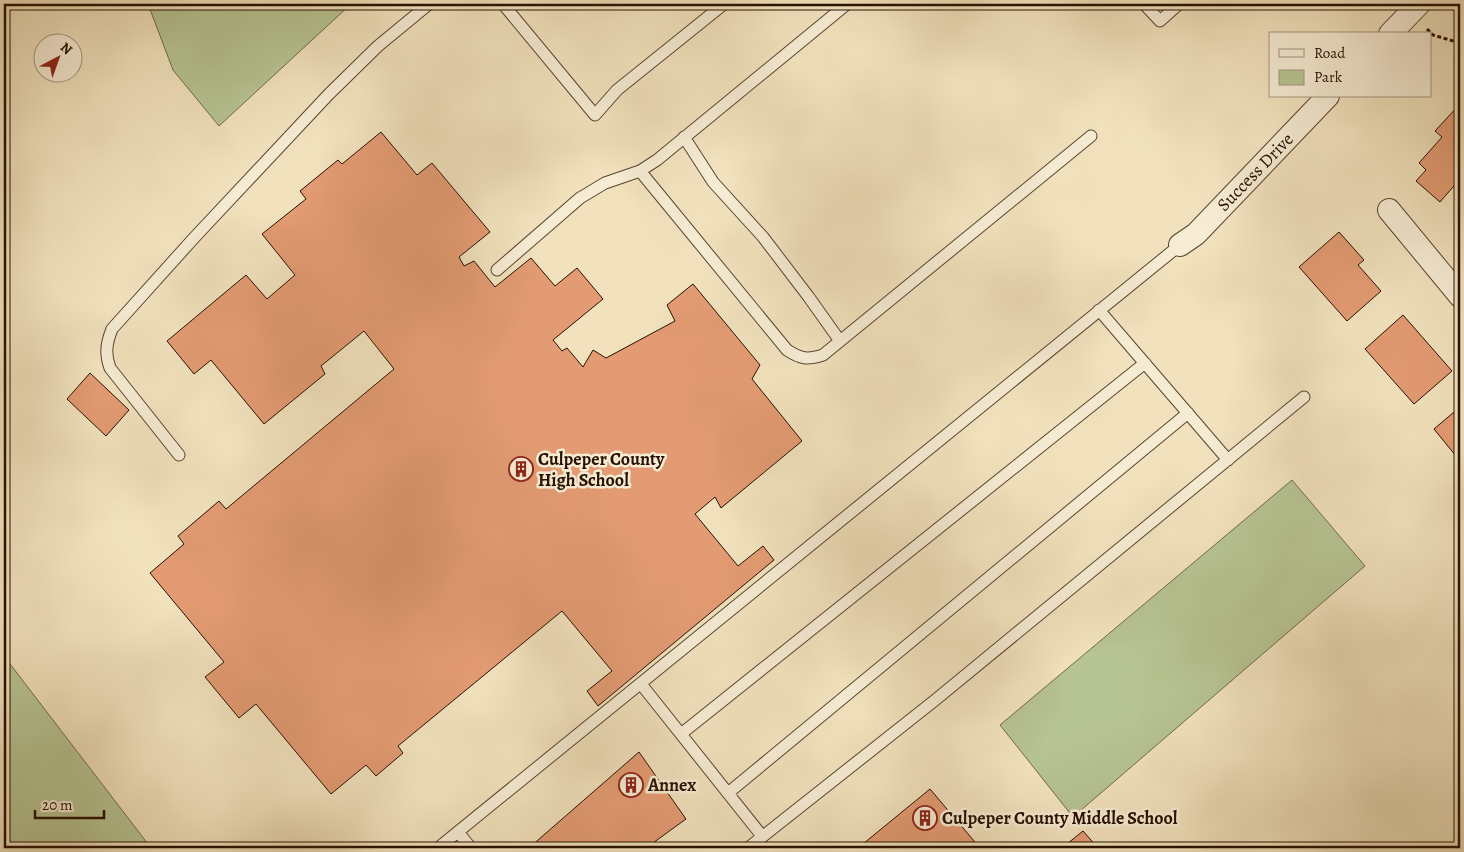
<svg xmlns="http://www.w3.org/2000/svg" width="1464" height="852" viewBox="0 0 1464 852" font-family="Alegreya,serif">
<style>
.green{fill:#b7c493;stroke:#706a4a}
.building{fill:#e39b73;stroke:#281000}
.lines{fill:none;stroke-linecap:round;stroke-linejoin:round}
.lane-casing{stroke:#5a442f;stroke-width:13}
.street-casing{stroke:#5a442f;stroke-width:24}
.path{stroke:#281000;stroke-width:3;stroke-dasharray:4 2.5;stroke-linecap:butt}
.lane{stroke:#f6ecd4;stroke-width:11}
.street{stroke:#f6ecd4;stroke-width:22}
.labels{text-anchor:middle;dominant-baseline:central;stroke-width:5;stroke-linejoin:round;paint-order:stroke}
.street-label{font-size:18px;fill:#281000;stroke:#f6ecd4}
.poi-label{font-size:18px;font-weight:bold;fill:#281000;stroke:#f6ecd4;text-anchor:start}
</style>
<rect width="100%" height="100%" fill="#f1e2bd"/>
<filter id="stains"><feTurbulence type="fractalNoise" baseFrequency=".004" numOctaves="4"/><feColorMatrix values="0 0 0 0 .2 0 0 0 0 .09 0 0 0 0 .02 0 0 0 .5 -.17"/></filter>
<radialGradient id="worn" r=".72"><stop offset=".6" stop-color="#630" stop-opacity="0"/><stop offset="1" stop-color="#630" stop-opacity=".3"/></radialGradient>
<!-- green -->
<path class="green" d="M148 4H351L219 126 173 70Z
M1292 480 1365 566 1073 817 1000 725Z
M4 660H7L151 848H4Z"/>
<!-- building -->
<path class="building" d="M1460 104V179L1440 202 1416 181 1426 170 1419 163 1442 137 1435 131Z
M381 132 417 175 432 163 490 232 459 257 464 266 474 261 495 287 531 258 555 286 577 268 603 299 553 340 562 351 567 348 583 367 593 350 606 358 675 321 667 305 693 284 760 365 752 379 802 441 721 508 715 497 695 514 738 566 763 546 774 560 598 706 587 691 612 671 562 611 398 746 403 753 376 776 366 765 331 794 256 704 239 718 205 677 224 662 150 573 184 544 178 536 219 501 226 509 394 369 364 331 321 366 325 374 264 424 211 360 194 374 167 341 246 275 267 299 295 275 262 234 306 199 300 191 338 160 342 164Z
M1339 232 1364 260 1358 265 1381 291 1347 321 1299 267Z
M1403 315 1452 371 1414 404 1365 349Z
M90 373 129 410 106 436 67 399Z
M1460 407V461L1434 429Z
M639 752 686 819 646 848H531L530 847Z
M930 789 980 848H858Z
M1083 831 1098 848H1062Z"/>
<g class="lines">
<defs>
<path id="lane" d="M503 4 595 115 617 90 724 4
M1144 4 1160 21 1179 4
M684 137 713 182 763 237 808 296 840 341
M640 171 787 350C801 359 807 360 823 355L1091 136
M497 270 580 198 605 183 640 171 657 160 847 4
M1099 310 1228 460
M179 455 110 368C105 354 106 344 112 329L193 239 329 94 378 46 429 4
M641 684 762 836
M681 734 1145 363
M728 793 1188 413
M458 832 471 848
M438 848 1180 245
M748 848 934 701 1304 397"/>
<path id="street" d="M1390 34 1419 4
M1389 210 1460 296
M1180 245 1196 234 1328 96"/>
</defs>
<!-- lane casing -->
<use href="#lane" class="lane-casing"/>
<!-- street casing -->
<use href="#street" class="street-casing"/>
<!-- path -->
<path class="path" d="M1427 29 1433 35 1460 43"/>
<!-- lane -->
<use href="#lane" class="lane"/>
<!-- street -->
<use href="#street" class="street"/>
</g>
<!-- icons -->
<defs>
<symbol id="building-ring" viewBox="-11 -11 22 22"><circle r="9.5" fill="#f6ecd4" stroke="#8f2418" stroke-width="1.5"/><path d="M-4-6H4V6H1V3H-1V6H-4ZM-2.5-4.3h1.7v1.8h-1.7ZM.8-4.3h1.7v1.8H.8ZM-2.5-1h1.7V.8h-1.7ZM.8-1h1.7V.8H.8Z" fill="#8f2418"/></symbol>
</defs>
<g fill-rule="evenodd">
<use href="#building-ring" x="507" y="455" width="28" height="28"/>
<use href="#building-ring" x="617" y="771" width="28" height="28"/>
<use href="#building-ring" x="911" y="804" width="28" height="28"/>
</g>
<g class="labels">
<!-- street labels -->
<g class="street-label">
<text transform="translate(1255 172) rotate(-46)">Success Drive</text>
</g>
<!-- poi labels -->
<g class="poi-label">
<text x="538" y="459">Culpeper County<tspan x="538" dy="21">High School</tspan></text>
<text x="648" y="785">Annex</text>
<text x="942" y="818">Culpeper County Middle School</text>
</g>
</g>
<!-- margin -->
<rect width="1464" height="852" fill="none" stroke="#f1e2bd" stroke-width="20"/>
<rect x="5" y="5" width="1454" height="842" fill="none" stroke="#281000" stroke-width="2.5"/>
<rect x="10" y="10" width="1444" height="832" fill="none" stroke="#281000"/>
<!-- legend -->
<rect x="1269" y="32" width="162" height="65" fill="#f6ecd4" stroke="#a4947f"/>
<rect x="1279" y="49" width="25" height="8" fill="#f6ecd4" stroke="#a4947f"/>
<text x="1314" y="58" font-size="15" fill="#281000">Road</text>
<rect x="1279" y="70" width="25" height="15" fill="#b7c493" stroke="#a4947f"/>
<text x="1314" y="82" font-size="15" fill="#281000">Park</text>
<!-- north arrow -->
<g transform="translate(58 58) rotate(41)"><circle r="24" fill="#f6ecd4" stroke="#a4947f"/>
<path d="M0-4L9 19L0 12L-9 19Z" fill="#8f2418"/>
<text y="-8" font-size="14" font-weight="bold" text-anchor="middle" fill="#281000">N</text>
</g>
<!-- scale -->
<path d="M35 810v8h69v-8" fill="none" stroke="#281000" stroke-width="2.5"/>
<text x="42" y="810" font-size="15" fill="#281000" stroke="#f6ecd4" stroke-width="4" paint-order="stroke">20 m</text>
<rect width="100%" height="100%" filter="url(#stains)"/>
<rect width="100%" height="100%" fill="url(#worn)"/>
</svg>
